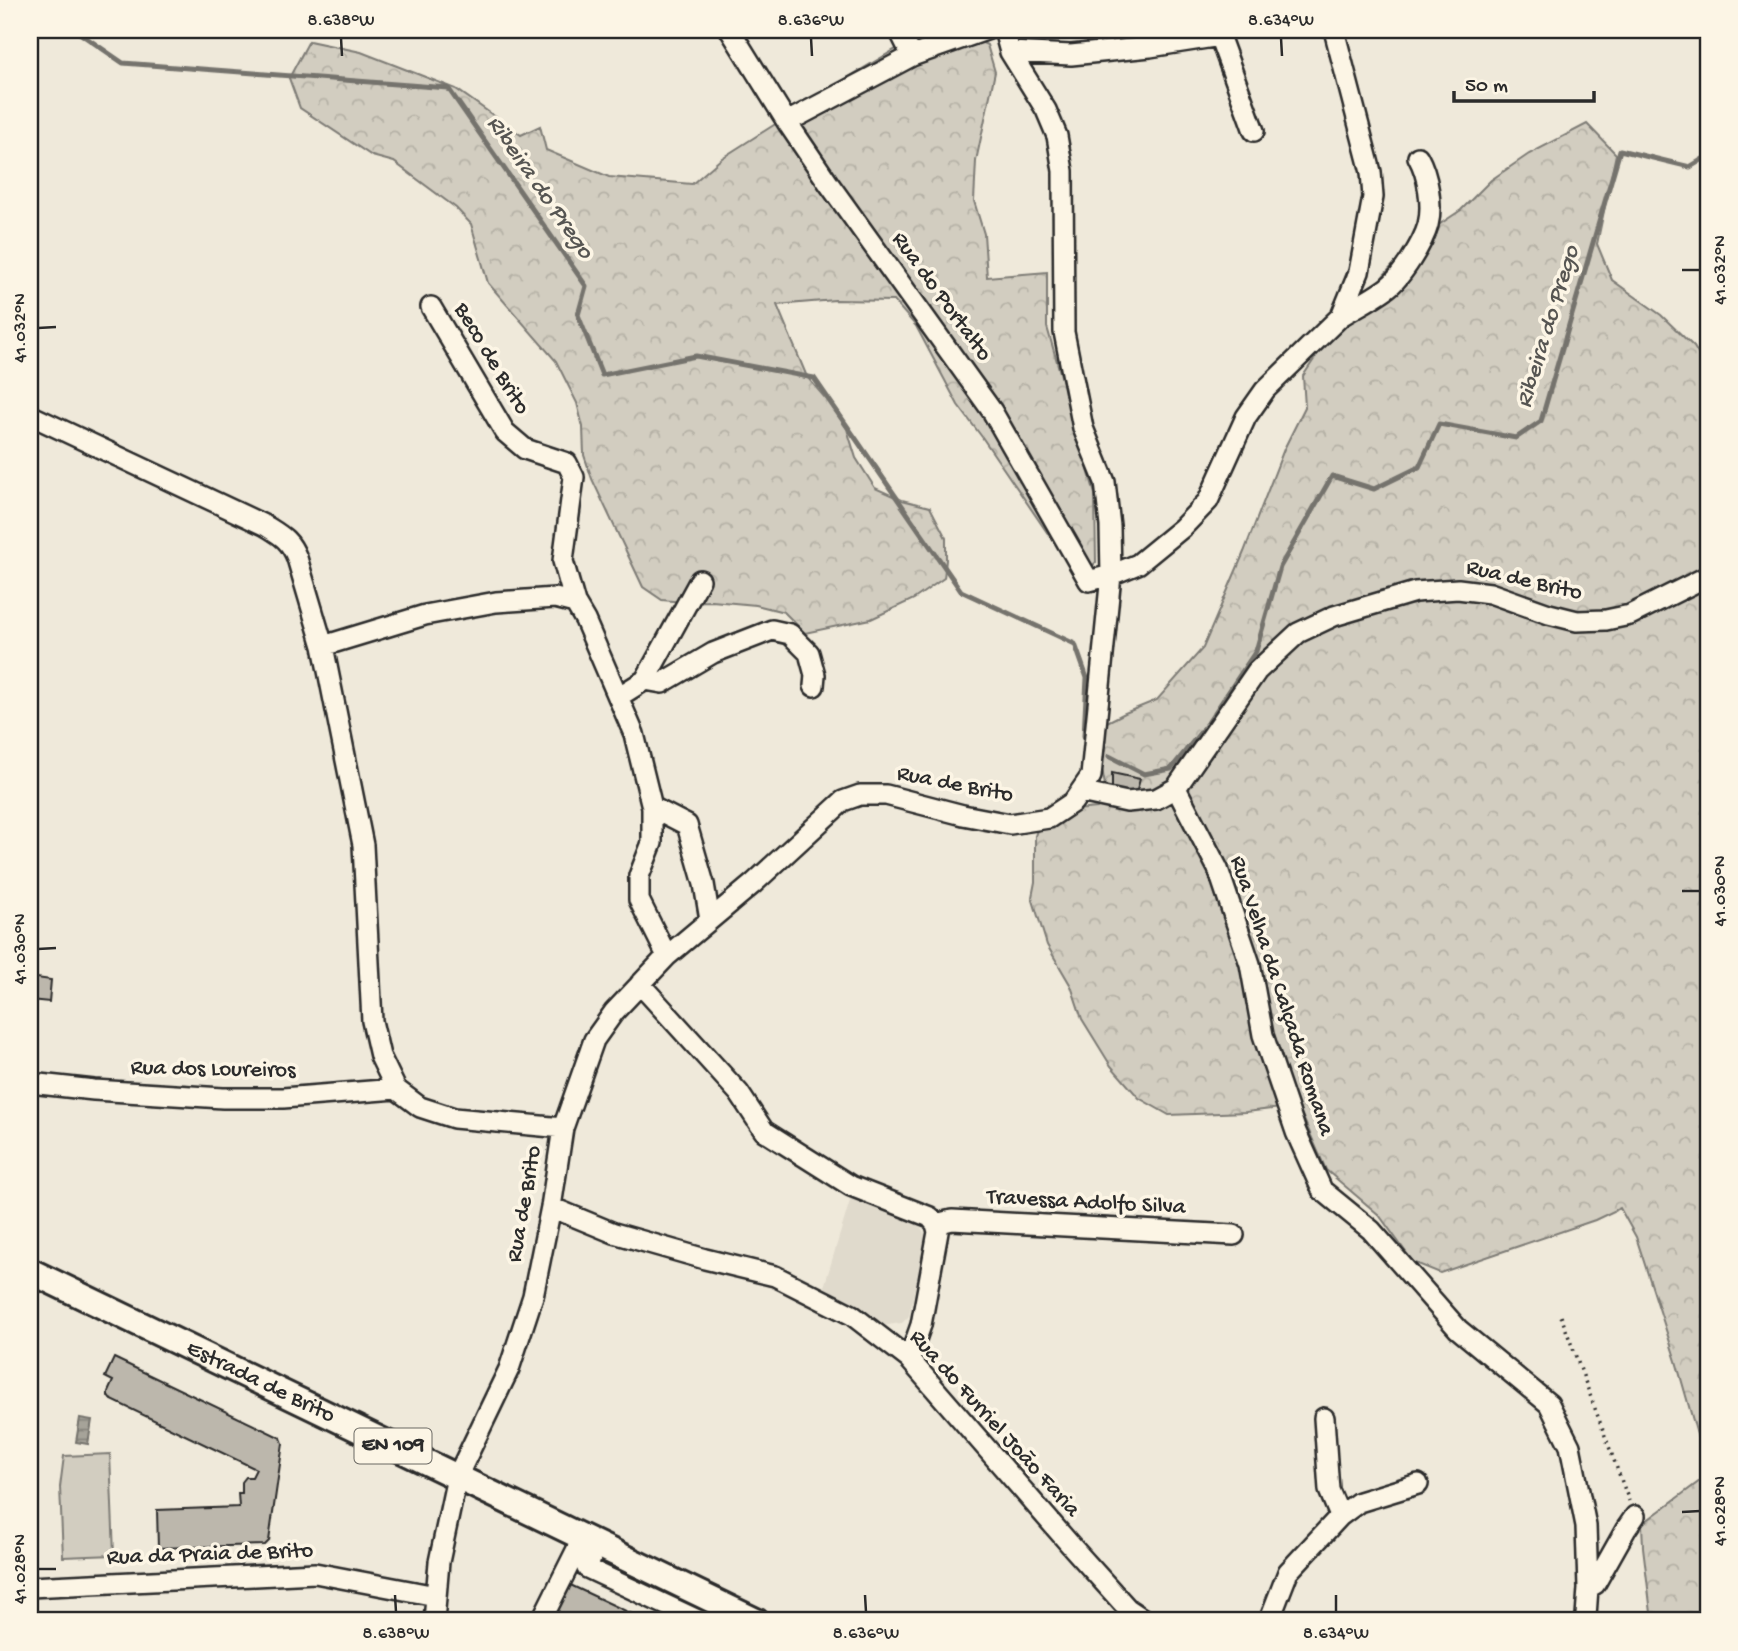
<svg xmlns="http://www.w3.org/2000/svg" width="1738" height="1651" viewBox="0 0 1738 1651" font-family="'Gochi Hand',sans-serif">
<style>
.built{fill:#e0dacc}
.forest{fill:url(#forest-crowns);stroke:#7e7c76;stroke-width:2}
.garden{fill:#d2cdc0;stroke:#7e7c76;stroke-width:2}
.water{fill:url(#water-rules);stroke:#75736d;stroke-width:2}
.lines{fill:none;stroke-linecap:round;stroke-linejoin:round}
.stream{stroke:#75736d;stroke-width:5}
.building{fill:#bcb7ac;stroke:#2b2b2b;stroke-width:2}
.minor-casing{stroke:#2b2b2b;stroke-width:24}
.major-casing{stroke:#2b2b2b;stroke-width:30}
.path{stroke:#2b2b2b;stroke-width:3.5;stroke-dasharray:2 5;stroke-linecap:butt}
.minor{stroke:#fcf5e5;stroke-width:19}
.major{stroke:#fcf5e5;stroke-width:24}
.ticks{fill:none;stroke:#2b2b2b;stroke-width:2.5}
.labels{text-anchor:middle;dominant-baseline:central;stroke-width:7;stroke-linejoin:round;paint-order:stroke}
.shield{fill:#fcf5e5;stroke:#6a6863;stroke-width:2}
.shield-label{font-size:21px;font-weight:bold;fill:#2b2b2b}
.street-label{font-size:23px;fill:#2b2b2b;stroke:#fcf5e5}
.water-label{font-size:24px;font-style:italic;fill:#565552;stroke:#fcf5e5}
.neatline{fill:none;stroke:#2b2b2b;stroke-width:2.5}
.ticks-label{font-size:18px;text-anchor:middle;fill:#2b2b2b}
</style>
<defs>
<pattern id="forest-crowns" width="20" height="18" patternUnits="userSpaceOnUse" patternTransform="scale(1.75)"><rect width="20" height="18" fill="#d2cdc0"/><path d="M2 6a3 3 0 1 1 6 0M12 15a3 3 0 1 1 6 0" fill="none" stroke="#b4b0a5"/></pattern>
<pattern id="water-rules" width="6" height="5" patternUnits="userSpaceOnUse" patternTransform="scale(1.75)"><rect width="6" height="5" fill="#a6a399"/><path d="M0 2.5h6" fill="none" stroke="#87857d"/></pattern>
</defs>
<rect width="100%" height="100%" fill="#efe9da"/>
<filter id="ink" filterUnits="userSpaceOnUse"><feTurbulence type="fractalNoise" baseFrequency=".0143" numOctaves="2"/><feDisplacementMap in="SourceGraphic" scale="14" xChannelSelector="R" yChannelSelector="G"/><feConvolveMatrix kernelMatrix="1 2 1 2 8 2 1 2 1" color-interpolation-filters="sRGB"/></filter>
<g filter="url(#ink)">
<!-- built -->
<path class="built" d="M852 1194 915 1221 922 1229 926 1237 909 1316 902 1323 887 1325 878 1323 854 1304 824 1287Z"/>
<!-- forest -->
<path class="forest" d="M943 30H956L987 45 995 72 976 161 974 201 984 234 987 277 1047 272V327L1095 494 1096 562 1087 572 1077 566 1051 538 982 437 958 405 916 326 894 301 835 300 777 305 807 377 826 399 847 429 856 458 875 488 902 500 930 507 946 538V560L944 578 914 599 871 619 805 633 784 612 756 605 712 601 683 602 662 600 643 587 592 479 584 455 583 427 577 403 556 361 488 283 471 224 456 208 394 162 372 156 300 108 289 78 309 41 361 52 456 89 521 135 540 126 546 150 609 177 692 184 722 158 777 123 820 94 923 33Z
M1587 124 1616 154 1597 244 1612 280 1661 315 1694 347 1708 370V1473L1676 1361 1636 1237 1620 1208 1595 1220 1440 1273 1413 1262 1379 1215 1326 1170 1298 1106 1246 1112 1169 1115 1139 1098 1111 1066 1082 1019 1071 986 1047 945 1032 897 1035 882V836L1042 816 1064 811 1097 808 1106 791 1103 774 1095 747 1103 724 1125 713 1157 700 1203 648 1244 552 1284 449 1305 407 1303 376 1331 334 1356 311 1384 275 1409 248 1431 230 1461 210 1491 180 1529 154Z
M1708 1475V1621H1652L1643 1547 1642 1524Z"/>
<!-- garden -->
<path class="garden" d="M110 1454 114 1555 63 1557 60 1487 64 1456Z"/>
<!-- water -->
<path class="water" d="M80 1418 92 1420 88 1444 76 1442Z"/>
<g class="lines">
<!-- stream -->
<path class="stream" d="M75 30 123 63 448 88 586 286 578 315 602 375 696 356 814 378 961 591 1075 644 1087 678 1084 736
M1109 756 1144 774 1171 769 1208 723 1256 651 1280 567 1332 476 1374 489 1419 467 1439 424 1516 438 1541 421 1620 150 1690 167 1708 156"/>
</g>
<!-- building -->
<path class="building" d="M1112 773 1140 779 1136 794 1112 789Z
M30 977 51 980 49 1002 30 1000Z
M114 1358 281 1438 283 1443 269 1541 265 1545 158 1548 157 1510 239 1507 238 1493H242V1482L246 1477H252L256 1469 110 1399 108 1396V1392L113 1381 105 1377Z
M564 1582 647 1621H545Z"/>
<g class="lines">
<defs>
<path id="minor" d="M730 30 787 122 829 184 992 411 1089 581 1111 575 1138 564 1182 528 1208 501 1246 417 1265 390 1341 316 1359 272 1373 197 1371 172 1334 30
M899 30 912 56
M1217 30 1254 131
M1010 52 1071 55 1150 47 1220 36
M787 122 912 56 986 30
M431 307 505 432 525 449 567 463 574 477 563 561 575 603
M1341 316C1356 307 1372 299 1387 288 1401 278 1423 243 1428 225 1433 205 1428 175 1418 157
M30 415 266 526C282 536 290 540 297 558L323 646 363 845 372 1021 380 1056 396 1089 420 1107 454 1118 563 1128
M323 646 425 615 496 602 555 598 575 603 585 620 634 734 652 807V843L639 876V900L667 956
M645 680 700 580
M618 697 645 680 662 683 713 653 772 630 790 634 809 653 815 675 814 686
M1176 788 1218 869 1250 964 1263 1035 1296 1132 1322 1190 1371 1230 1458 1329 1549 1404 1570 1446 1586 1526 1588 1588 1586 1616 1584 1621
M1080 792 1127 802 1156 799 1176 788 1257 671 1298 633 1334 616 1415 592 1458 589 1490 593 1549 614 1577 621 1606 620 1630 615 1708 576
M652 807 687 825 704 884 710 920
M640 984 739 1093 764 1131 851 1186 930 1217 936 1224 938 1232 921 1325 909 1359
M30 1083 94 1090 223 1098H283L396 1089
M551 1207 614 1233 705 1259 775 1276 852 1315 909 1359 1074 1549 1128 1609 1146 1621
M936 1224 952 1220 1234 1235
M1324 1418 1329 1490 1340 1516
M597 1544 587 1568 700 1621
M30 1587 315 1573 436 1596
M1588 1588 1595 1584 1626 1529 1635 1516
M434 1621 439 1562 457 1477 509 1369 533 1296 551 1207 563 1128 594 1040 614 1012 667 956 754 883 843 801 860 795H886L963 815 1010 824 1049 818 1073 802 1091 776 1111 575 1110 526 1105 482 1083 428 1064 332 1063 171 1057 136 1046 110 1010 52 1004 30
M541 1621 583 1537
M1269 1621 1288 1572 1340 1516 1359 1502 1418 1484"/>
<g id="major">
<path id="s1" d="M30 1271 756 1621"/>
</g>
</defs>
<!-- minor casing -->
<use href="#minor" class="minor-casing"/>
<!-- major casing -->
<use href="#major" class="major-casing"/>
<!-- path -->
<path class="path" d="M1561 1316 1629 1501"/>
<!-- minor -->
<use href="#minor" class="minor"/>
<!-- major -->
<use href="#major" class="major"/>
</g>
</g>
<!-- ticks -->
<path class="ticks" d="M341 38 342 56M811 38 812 56M1281 38 1282 56M1682 270H1700M38 328 56 327M1682 891H1700M38 949 56 948M1682 1512 1700 1511M38 1569H56M395 1595 396 1612M865 1595 866 1612M1336 1595V1612"/>
<g class="labels">
<!-- shield labels -->
<rect class="shield" x="354.5" y="1428.5" width="77" height="35" rx="5"/>
<g class="shield-label">
<text x="393" y="1446">EN 109</text>
</g>
<!-- street labels -->
<g class="street-label">
<text transform="translate(941 297) rotate(54)">Rua do Portalto</text>
<text transform="translate(491 359) rotate(59)">Beco de Brito</text>
<text transform="translate(1524 581) rotate(13)">Rua de Brito</text>
<text transform="translate(955 785) rotate(11)">Rua de Brito</text>
<text transform="translate(1281 996) rotate(72)">Rua Velha da Calçada Romana</text>
<text transform="translate(213 1070) rotate(1)">Rua dos Loureiros</text>
<text transform="translate(1086 1203) rotate(3)">Travessa Adolfo Silva</text>
<text transform="translate(525 1204) rotate(-80)">Rua de Brito</text>
<text stroke="none"><textPath href="#s1" startOffset="256">Estrada de Brito</textPath></text>
<text transform="translate(994 1424) rotate(48)">Rua do Furriel João Faria</text>
<text transform="translate(210 1555) rotate(-2)">Rua da Praia de Brito</text>
</g>
<!-- water labels -->
<g class="water-label">
<text transform="translate(539 188) rotate(55)">Ribeira do Prego</text>
<text transform="translate(1549 327) rotate(-73)">Ribeira do Prego</text>
</g>
</g>
<!-- margin -->
<rect width="1738" height="1651" fill="none" stroke="#fcf5e5" stroke-width="77"/>
<!-- scale -->
<path d="M1454 91v10h140v-10" fill="none" stroke="#2b2b2b" stroke-width="3.5"/>
<text x="1465" y="91" font-size="21" fill="#2b2b2b" stroke="#fcf5e5" stroke-width="5" paint-order="stroke">50 m</text>
<rect x="38" y="38" width="1662" height="1574" class="neatline"/>
<g class="ticks-label">
<text x="341" y="25">8.638°W</text>
<text x="811" y="25">8.636°W</text>
<text x="1281" y="25">8.634°W</text>
<text transform="translate(1719 270) rotate(-90)" y="6">41.032°N</text>
<text transform="translate(19 328) rotate(-90)" y="6">41.032°N</text>
<text transform="translate(1719 891) rotate(-90)" y="6">41.030°N</text>
<text transform="translate(19 949) rotate(-90)" y="6">41.030°N</text>
<text transform="translate(1719 1511) rotate(-90)" y="6">41.028°N</text>
<text transform="translate(19 1569) rotate(-90)" y="6">41.028°N</text>
<text x="396" y="1638">8.638°W</text>
<text x="866" y="1638">8.636°W</text>
<text x="1336" y="1638">8.634°W</text>
</g>
</svg>
